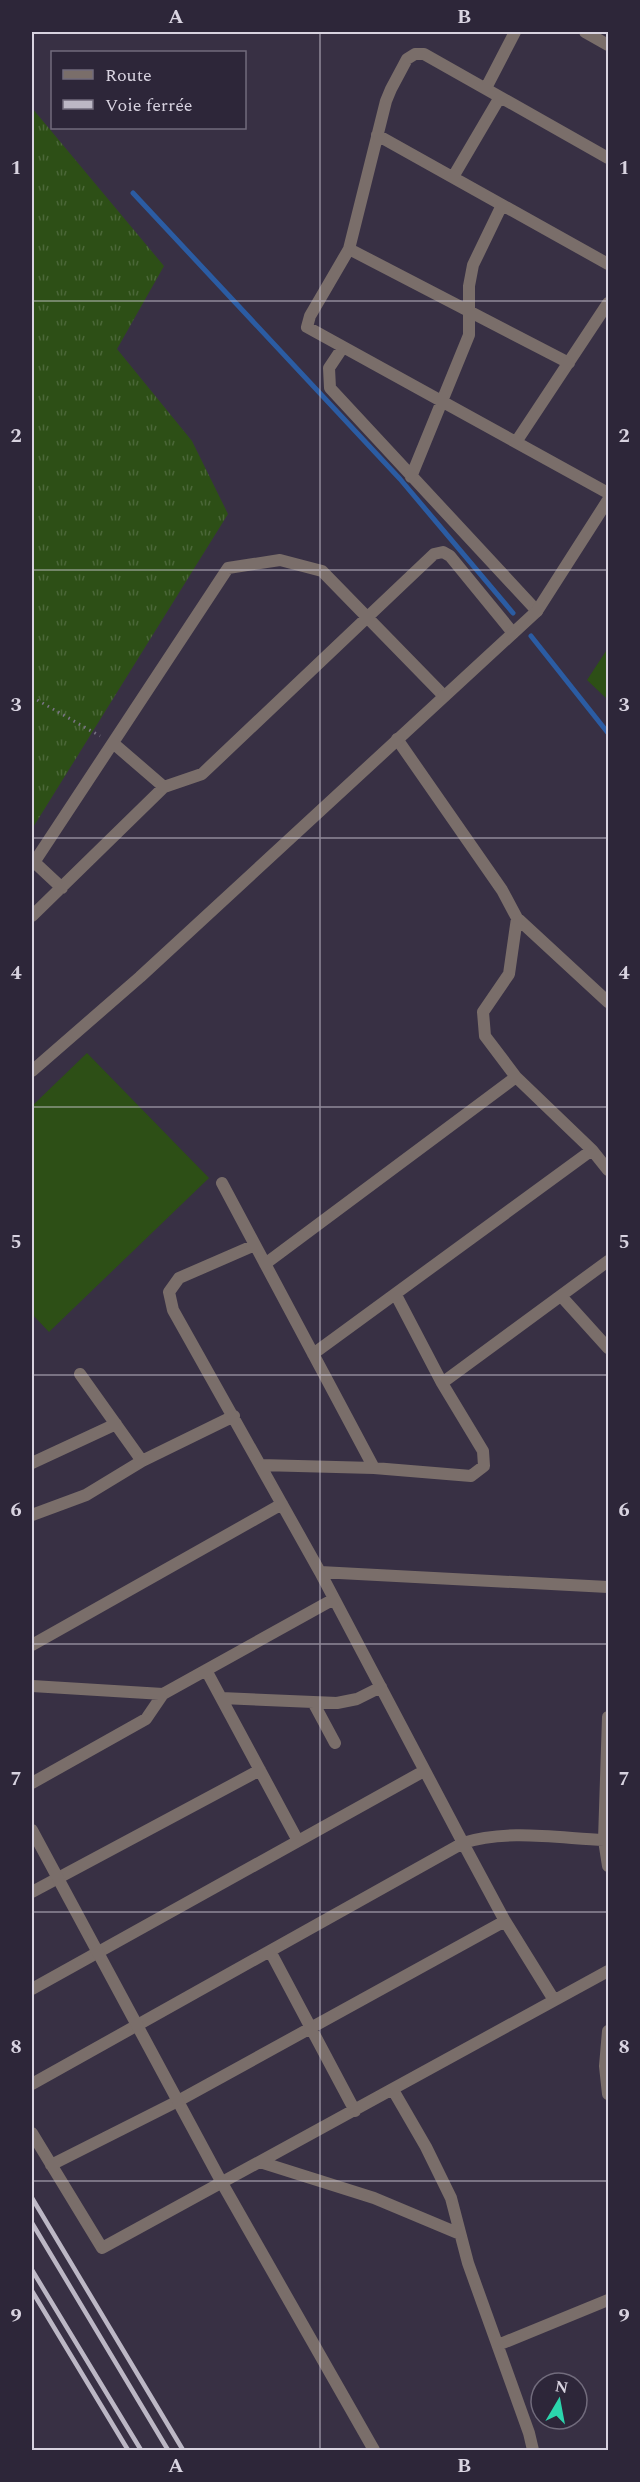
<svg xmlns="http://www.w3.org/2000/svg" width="640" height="2482" viewBox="0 0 640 2482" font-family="Spectral,serif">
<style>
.grass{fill:url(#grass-tufts)}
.garden{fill:#2d4f16}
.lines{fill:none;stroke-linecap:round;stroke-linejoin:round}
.stream{stroke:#2b5ca3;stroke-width:5}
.path{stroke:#7a7485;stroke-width:3;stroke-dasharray:1.5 4.5;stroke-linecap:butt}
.minor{stroke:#7a6e6a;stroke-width:12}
.tertiary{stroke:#7a6e6a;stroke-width:12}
.rail{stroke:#bcb7c5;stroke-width:4.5}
.grid{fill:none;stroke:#d8d3e0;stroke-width:1.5;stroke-opacity:0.55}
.neatline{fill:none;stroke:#d8d3e0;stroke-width:2}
.grid-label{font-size:20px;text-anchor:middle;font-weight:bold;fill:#d8d3e0}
</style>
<defs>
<pattern id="grass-tufts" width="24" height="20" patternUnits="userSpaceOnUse" patternTransform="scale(1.5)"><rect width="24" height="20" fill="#2d4f16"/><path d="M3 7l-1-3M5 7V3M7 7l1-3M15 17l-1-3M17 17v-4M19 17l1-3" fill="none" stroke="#4b6738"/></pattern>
</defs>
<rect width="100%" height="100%" fill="#383044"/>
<!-- grass -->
<path class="grass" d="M32 108 164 266 117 349 192 441 228 514 32 829Z"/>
<!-- garden -->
<path class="garden" d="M608 648V700L587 680Z
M87 1053 209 1178 49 1332 32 1314V1106Z"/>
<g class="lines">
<!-- stream -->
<path class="stream" d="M133 193 400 479 513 613
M531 636 608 733"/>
<!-- path -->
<path class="path" d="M32 697 100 736"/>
<!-- minor -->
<path class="minor" d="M585 32 608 45
M486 88 515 32
M377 135 608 264
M608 158 424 54H415L407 59 391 89 386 101 349 249 310 316 307 327 608 493
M453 177 500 97
M349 249 569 363
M343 347 329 368 330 388 537 611
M516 442 608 303
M411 477 469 335V286L473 265 502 205
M397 739 502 890 517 918 509 974 483 1012 485 1036 516 1077 592 1150 608 1170
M113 743 164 787
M32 860 62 888
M35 861 228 568 280 560 322 571 444 696
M32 916 164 787 202 774 434 554 443 552 450 556 513 633
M517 918 608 1002
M222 1183 374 1468
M255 1245 179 1278 169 1292 173 1310 320 1572 463 1843 505 1921 554 2000
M265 1264 516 1077
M561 1296 608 1348
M313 1354 592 1150
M80 1374 142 1461
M442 1383 608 1261
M32 1463 116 1424
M260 1465 374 1468 471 1476 484 1466 483 1451 442 1383 396 1295
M32 1515 86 1495 142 1461 234 1416
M320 1572 608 1587
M32 1645 282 1504
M206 1670 298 1841
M32 1686 163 1694
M221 1698 337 1703 357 1699 381 1687
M313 1702 335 1743
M608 1717 604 1840 608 1866
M32 1783 146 1719 163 1694 334 1599
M32 1892 260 1770
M270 1951 355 2111
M32 1989 424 1771
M608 2031 605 2066 608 2094
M32 2084 463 1843C507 1829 558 1838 604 1840
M393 2090 426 2147 451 2198 468 2263 529 2433 533 2450
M32 2133 102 2248 608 1971
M260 2162 374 2198 460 2234
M51 2165 178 2101 505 1921
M498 2345 608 2300"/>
<!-- tertiary -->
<path class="tertiary" d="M32 1071 140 977 537 611 608 500
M32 1830 222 2183 374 2450"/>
<!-- rail -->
<path class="rail" d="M32 2198 183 2450
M32 2223 168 2450
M32 2270 141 2450
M32 2291 128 2450"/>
</g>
<!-- grid -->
<path class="grid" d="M320 32V2450M32 301H608M32 570H608M32 838H608M32 1107H608M32 1375H608M32 1644H608M32 1912H608M32 2181H608"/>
<!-- border -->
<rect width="640" height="2482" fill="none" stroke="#2d2639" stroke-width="66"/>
<!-- legend -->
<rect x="51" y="51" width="195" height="78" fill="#2d2639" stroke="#716b7c" stroke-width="1.5"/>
<rect x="63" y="70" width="30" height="9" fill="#7a6e6a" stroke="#716b7c" stroke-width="1.5"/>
<text x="105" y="81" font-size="18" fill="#d8d3e0">Route</text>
<rect x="63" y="100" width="30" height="9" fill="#bcb7c5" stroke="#716b7c" stroke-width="1.5"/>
<text x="105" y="111" font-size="18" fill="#d8d3e0">Voie ferrée</text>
<!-- north arrow -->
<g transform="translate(559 2401) rotate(10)"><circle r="28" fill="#2d2639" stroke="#716b7c" stroke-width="1.5"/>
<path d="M0-4.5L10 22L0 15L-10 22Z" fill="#2bd5ac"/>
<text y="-9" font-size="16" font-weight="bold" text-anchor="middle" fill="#d8d3e0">N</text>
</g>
<rect x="33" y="33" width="574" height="2416" class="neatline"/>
<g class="grid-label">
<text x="176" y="23">A</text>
<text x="464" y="23">B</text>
<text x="16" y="174">1</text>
<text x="624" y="174">1</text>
<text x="16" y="442">2</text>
<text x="624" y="442">2</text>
<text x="16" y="711">3</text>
<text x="624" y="711">3</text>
<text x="16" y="979">4</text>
<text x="624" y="979">4</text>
<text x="16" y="1248">5</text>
<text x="624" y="1248">5</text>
<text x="16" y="1516">6</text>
<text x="624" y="1516">6</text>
<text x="16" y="1785">7</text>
<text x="624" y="1785">7</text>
<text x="16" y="2053">8</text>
<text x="624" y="2053">8</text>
<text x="16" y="2322">9</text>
<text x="624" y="2322">9</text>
<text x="176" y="2472">A</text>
<text x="464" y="2472">B</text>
</g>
</svg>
